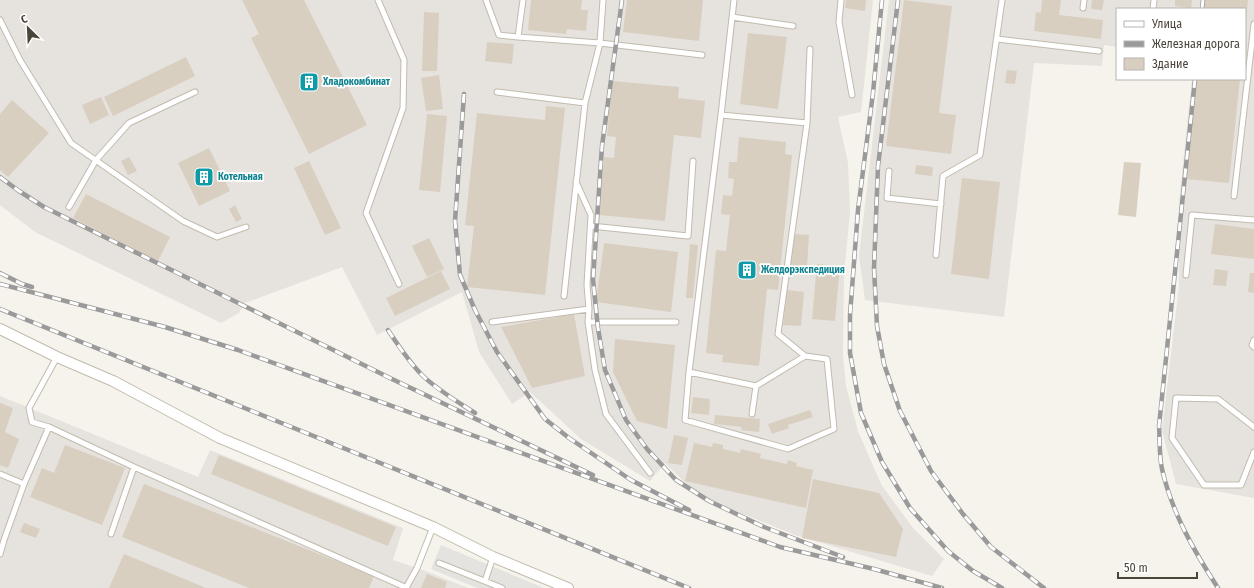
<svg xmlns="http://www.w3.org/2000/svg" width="1254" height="588" viewBox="0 0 1254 588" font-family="'Fira Sans Condensed',sans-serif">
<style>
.industrial{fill:#e6e2dd}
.parking{fill:#e5e3e0}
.building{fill:#d8cfc1}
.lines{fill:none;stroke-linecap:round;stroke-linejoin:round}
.lane-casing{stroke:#c2bbae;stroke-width:7}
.street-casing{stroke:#c2bbae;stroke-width:12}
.lane{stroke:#fff;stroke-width:5}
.street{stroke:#fff;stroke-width:10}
.rail-casing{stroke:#9a9a9a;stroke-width:4.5}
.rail{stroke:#fff;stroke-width:3;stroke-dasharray:9;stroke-linecap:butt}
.labels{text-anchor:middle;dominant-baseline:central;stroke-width:3.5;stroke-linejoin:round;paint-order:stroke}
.culture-label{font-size:10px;font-weight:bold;fill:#0d838f;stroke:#fff;text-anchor:start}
</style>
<rect width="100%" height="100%" fill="#f6f3ec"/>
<!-- industrial -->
<path class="industrial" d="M0 0H873L861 112 838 117 848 163 850 212 844 274 843 355 846 386 858 431 881 484 913 528 944 559 932 576 795 535 726 507 702 495 683 481 665 463 650 481 581 439 530 392 512 404 479 352 462 292 377 335 342 267 245 303 239 313 221 323 35 232 0 205Z
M889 0H1254V498L1176 484 1162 430 1179 286V202L1192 79H1245V9H1117V47L1104 45 1102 66 1034 63 1004 317 865 300 859 256Z
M0 396 198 477 210 450 403 528 393 560 423 570 468 588H0Z"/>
<!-- parking -->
<path class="parking" d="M441 545 544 588H477L431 569Z"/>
<!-- building -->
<path class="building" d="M242 0H304L367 125 309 154 251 38 259 34Z
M531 0H582L581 10H588L586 31 567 29 566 34 528 30Z
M627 0H703L699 41 623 32Z
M846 0H866L865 11 845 8Z
M904 0 952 6 939 113 956 115 951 154 886 146Z
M1042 0H1061L1059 15 1103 20 1101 39 1034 31 1036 12 1041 13Z
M1092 0H1104L1102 10 1091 9Z
M1175 0H1192L1191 8 1175 6Z
M1204 0H1248L1246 18 1245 17V9H1203Z
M424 12 439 13 437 71H422Z
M748 33 787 37 778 109 740 104Z
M487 42 514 44 512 64 485 61Z
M186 57 195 76 113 116 104 97Z
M1007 70 1017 71 1015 84 1005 83Z
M439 75 443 109 426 111 421 78Z
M1196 79H1240L1229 183 1186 179Z
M612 81 679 87 678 98 705 101 701 138 674 135 665 221 599 215 604 157 614 158 616 137 607 136Z
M101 97 109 115 90 124 82 105Z
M12 100 49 133 8 177 0 170V114Z
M546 106 565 108 545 295 467 287 474 226 465 225 477 113 545 120Z
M427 114 447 116 440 192 419 190Z
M739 137 786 142 785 154 792 155 778 290 767 289 759 366 722 362 723 355 706 353 716 250 726 251 730 215 721 214 723 195 732 196 734 179 728 178 729 162H737Z
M209 148 230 191 199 206 178 163Z
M129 157 137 171 128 175 121 161Z
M309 161 341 228 325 235 294 168Z
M1124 162 1141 163 1136 217 1118 215Z
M916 165 933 167 932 176 915 174Z
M962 178 1000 182 989 279 951 274Z
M86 194 170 237 158 261 73 218Z
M235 205 242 219 236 222 229 209Z
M1215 224 1254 229V259L1211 254Z
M792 234 809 235 807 267 789 266Z
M429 238 444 269 427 277 412 246Z
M604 243 678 252 671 312 596 302Z
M690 244 698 245 693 298H686Z
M817 264 840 266 835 321 812 319Z
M1215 269 1228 271 1226 286 1213 285Z
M441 271 450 289 395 316 386 298Z
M1250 273H1254V293L1248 292Z
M787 290 804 292 801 326 783 325Z
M574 314 585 376 532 388 501 327Z
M615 339 675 345 667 429 637 421 613 372Z
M693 397 710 399 709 415 691 413Z
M0 403 13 408 5 432 19 439 8 468 0 465Z
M810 410 813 417 788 425 789 428 772 434 768 424Z
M715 415 760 419 759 432 741 430 742 427 714 424Z
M674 435 688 438 682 465 668 463Z
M694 443 712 447 713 443 723 445V449L740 453 741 449 761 454 760 458 787 464 788 460 797 463 796 466 813 470 806 508 685 481Z
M65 445 125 468 102 525 30 497 42 468 54 473Z
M219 455 396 527 388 546 211 474Z
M813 479 879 493 903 529 896 557 802 538Z
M144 484 374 576 369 588H249L122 537Z
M24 523 40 529 36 538 20 532Z
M124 554 206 588H109Z
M427 574 447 582 445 588H421Z"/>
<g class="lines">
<defs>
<path id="lane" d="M378 0 404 60 403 108 366 213 399 284
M486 0 499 35 518 37 600 43 702 55
M734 0 721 115 689 372 685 420 788 449 834 429 827 359 805 356 778 334 807 123 810 49
M841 0 839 22 852 95
M1083 8 1084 0
M1153 9 1154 0
M732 17 793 26
M0 20 20 60 71 143 183 221 217 237 246 227
M518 37 523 0
M997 39 1099 51
M497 92 585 103
M721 115 807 123
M889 171 887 198 941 204
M576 182 591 215 587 285 589 309 588 322 595 370 606 414 650 473
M1234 196 1254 24
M69 207 96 160 129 123 195 92
M591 226 688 236 693 161
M936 255 943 176 980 155 1002 0
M1186 275 1192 215 1254 220
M564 296 585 103 600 43 603 0
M492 322 589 309
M588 322H676
M1254 340 1252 345 1254 347
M689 372 756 386 805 356
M752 414 756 386
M49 427 134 467
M1254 427 1218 399 1176 398 1172 438 1204 485H1241L1254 452
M0 474 24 484 49 427 32 422 29 408 57 357
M111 534 134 467 407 588
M0 554 4 540 24 484
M439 563 502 588
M485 581 493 557
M406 588 417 568 433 527"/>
<path id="street" d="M0 329 57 357 113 381 220 438 433 527 493 557 568 588"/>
</defs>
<!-- lane casing -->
<use href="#lane" class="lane-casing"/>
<!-- street casing -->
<use href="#street" class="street-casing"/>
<!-- lane -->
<use href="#lane" class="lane"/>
<!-- street -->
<use href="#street" class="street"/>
<defs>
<path id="rail" d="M622 0 602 146 593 280 598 328 605 370 626 420 647 449 676 480 709 501 764 527 843 557
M882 0 873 93 858 210 850 315V353L861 413 882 462 910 508 948 551 973 571 1002 588
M898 0 878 166 874 268 877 326 884 364 900 411 931 471 963 514 991 547 1044 588
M1202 9 1203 0
M1195 79 1159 426C1160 440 1159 456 1162 469 1172 513 1194 551 1218 588
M464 94 455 221 460 275 475 310 497 352 545 419 569 438 631 480 689 510
M0 177 19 191 44 207 392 379 593 475
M0 273 22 284 32 287
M0 284 165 327 238 350 780 547 874 569 942 588
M0 309 689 588
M388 330C398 345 409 362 422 375 436 389 458 402 475 413"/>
</defs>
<!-- rail casing -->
<use href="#rail" class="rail-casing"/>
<!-- rail -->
<use href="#rail" class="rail"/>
</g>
<!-- icons -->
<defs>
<symbol id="building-square" viewBox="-11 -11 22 22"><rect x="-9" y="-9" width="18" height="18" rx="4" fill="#0f9aa8" stroke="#fff"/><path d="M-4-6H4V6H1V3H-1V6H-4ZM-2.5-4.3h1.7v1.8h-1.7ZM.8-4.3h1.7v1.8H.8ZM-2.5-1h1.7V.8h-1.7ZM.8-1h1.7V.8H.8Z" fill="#fff"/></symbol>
</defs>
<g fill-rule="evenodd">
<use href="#building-square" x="298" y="71" width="22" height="22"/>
<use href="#building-square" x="193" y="166" width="22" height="22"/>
<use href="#building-square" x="736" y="259" width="22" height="22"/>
</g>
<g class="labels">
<!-- culture labels -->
<g class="culture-label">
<text x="323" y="82">Хладокомбинат</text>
<text x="218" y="177">Котельная</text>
<text x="761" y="270">Желдорэкспедиция</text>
</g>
</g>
<!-- legend -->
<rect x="1116" y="8" width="130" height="72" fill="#ffffff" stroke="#b7b4b0"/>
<rect x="1124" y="21" width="20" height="6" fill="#ffffff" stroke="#b7b4b0"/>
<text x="1152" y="28" font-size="12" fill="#4b4439">Улица</text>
<rect x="1124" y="41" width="20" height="6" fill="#9a9a9a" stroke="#b7b4b0"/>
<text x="1152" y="48" font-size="12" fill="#4b4439">Железная дорога</text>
<rect x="1124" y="58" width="20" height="12" fill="#d8cfc1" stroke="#b7b4b0"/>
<text x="1152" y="68" font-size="12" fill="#4b4439">Здание</text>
<!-- north arrow -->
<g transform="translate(28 28) rotate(336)" stroke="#ffffff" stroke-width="3" paint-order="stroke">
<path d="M0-3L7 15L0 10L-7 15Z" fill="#4b4439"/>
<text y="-6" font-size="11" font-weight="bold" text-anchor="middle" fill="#4b4439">С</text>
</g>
<!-- scale -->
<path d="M1118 572v6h79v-6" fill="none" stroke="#4b4439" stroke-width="2"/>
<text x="1124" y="572" font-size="12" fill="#4b4439" stroke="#ffffff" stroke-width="3" paint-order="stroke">50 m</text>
</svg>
